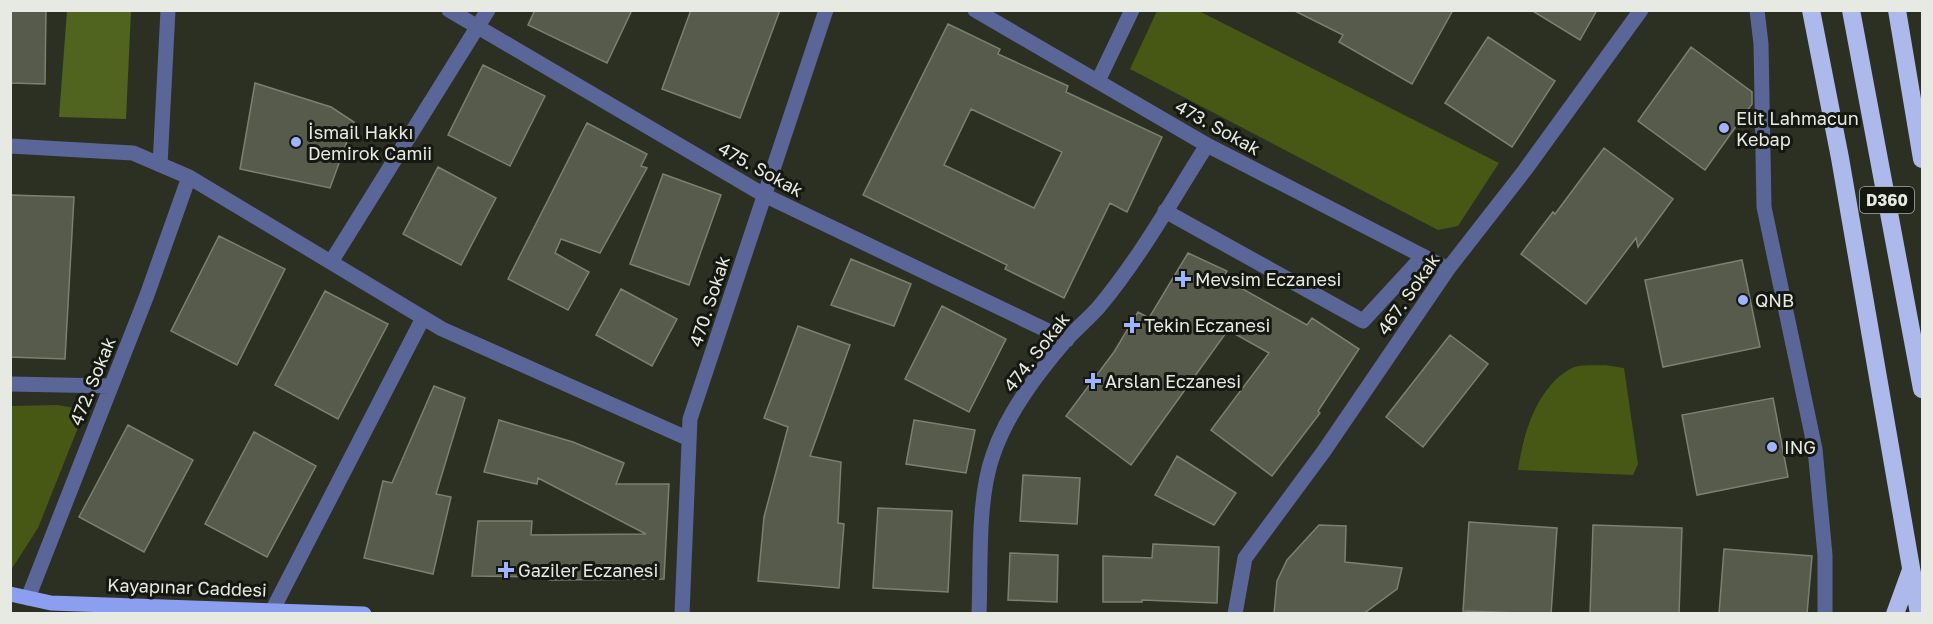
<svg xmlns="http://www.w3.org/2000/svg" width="1933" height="624" viewBox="0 0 1933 624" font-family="'Golos Text',sans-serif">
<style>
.green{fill:#465814}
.forest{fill:#50631f}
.building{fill:#565b4c;stroke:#7b8171;stroke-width:1.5;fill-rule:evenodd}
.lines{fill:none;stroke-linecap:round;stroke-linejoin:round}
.minor{stroke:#5a6698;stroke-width:15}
.major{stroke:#8b9ef0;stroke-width:15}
.highway{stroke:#acb9ea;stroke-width:18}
.poi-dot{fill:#a0b3fd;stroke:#151711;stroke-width:2}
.labels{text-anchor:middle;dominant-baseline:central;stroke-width:6;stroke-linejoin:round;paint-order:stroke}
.shield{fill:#151711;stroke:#a8aba3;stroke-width:1.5}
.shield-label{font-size:16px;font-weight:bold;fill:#e7eae2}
.poi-label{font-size:18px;fill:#e7eae2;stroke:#151711;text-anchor:start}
.street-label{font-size:18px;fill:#e7eae2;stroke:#151711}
</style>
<rect width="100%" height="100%" fill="#2b3023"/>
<!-- green -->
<path class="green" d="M1157 11H1199L1499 163 1458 226 1438 230 1130 69Z
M1605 365 1624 368 1638 464 1633 475 1518 470C1523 434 1537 386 1572 368 1580 364 1596 366 1605 365Z
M58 405 85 410 38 528 11 570V406Z"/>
<!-- forest -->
<path class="forest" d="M67 11H131L126 119 59 117Z"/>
<!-- building -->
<path class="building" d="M10 10H46L45 84 10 83Z
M535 10H632L607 63 528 25Z
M691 10H780L740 118 662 89Z
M1293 10H1453L1412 84 1339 42 1343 35Z
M1531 10H1597L1580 40Z
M948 24 1000 49 998 54 1068 86 1066 92 1162 137 1127 212 1110 203 1064 298 1005 269 1007 265 863 195ZM971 109 1062 152 1034 208 944 165Z
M1488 37 1555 81 1512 147 1445 103Z
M1691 47 1752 92V104L1705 170 1638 121Z
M483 65 545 96 510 166 448 135Z
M255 83 331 107 354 122 330 188 240 169Z
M587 123 647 154 641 166 647 168 600 253 561 239 555 253 589 272 568 310 508 279Z
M1604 148 1673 199 1638 247 1636 238 1586 304 1521 254 1553 212 1555 214Z
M438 167 496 198 461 265 403 234Z
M663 174 721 195 689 285 630 264Z
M10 195 74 197 65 359 10 357Z
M219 236 285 269 237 365 171 331Z
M1188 253 1227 271 1223 278 1307 325 1312 318 1359 349 1318 411 1320 413 1272 476 1211 430 1269 353 1228 330 1131 465 1066 416 1114 352 1138 312 1149 318Z
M851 259 911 284 894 326 831 305Z
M1742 260 1760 347 1663 367 1645 280Z
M621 289 677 319 652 366 596 335Z
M325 291 388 324 338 419 275 385Z
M942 306 1006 339 969 412 905 379Z
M798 326 850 345 810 456 841 462 838 523 844 524 839 588 758 581 764 517 788 427 764 418Z
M1450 335 1488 364 1423 447 1386 417Z
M434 386 465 398 436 494 451 497 433 574 364 558 383 481 392 483Z
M1773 398 1788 477 1697 495 1682 415Z
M499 420 573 442 624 463 616 484H669L664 579 550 580 551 577 472 576 478 521H532L531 535 646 534 538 478 537 484 484 472Z
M914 420 975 430 966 473 906 464Z
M128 425 193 460 144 552 79 517Z
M254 432 316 466 267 557 205 524Z
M1177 456 1236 493 1214 525 1155 495Z
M1023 475 1080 478 1077 524 1020 521Z
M878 508 952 511 948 592 873 588Z
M1469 522 1557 528 1551 614 1463 611Z
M1319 525 1346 526 1345 562 1402 568 1397 589 1363 614H1274L1277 581 1287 560Z
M1593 525 1682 528 1679 614H1590Z
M1153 544 1219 547 1217 603 1142 600V602H1103V556L1152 558Z
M1724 549 1812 556 1807 614H1719Z
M1010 553 1058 555 1057 602 1008 600Z"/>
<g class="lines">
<!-- minor -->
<path class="minor" d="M449 10 764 195 1067 340
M975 10 1207 145 1448 269
M1757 10 1761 44 1764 207 1815 449 1825 555V614
M1098 81 1132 10
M10 146 133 153 189 177 442 329 689 439
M160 165 168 10
M1165 211 1363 321 1423 256
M331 262 488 10
M10 384 111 386
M28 598 147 295 189 177
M273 609 423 318
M682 614 690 419 826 10
M979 614C981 566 977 499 993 455 1007 413 1037 374 1066 340 1076 329 1088 319 1098 308 1140 258 1172 200 1207 145
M1235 614 1245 558 1324 451 1448 269 1525 170 1641 10"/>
<!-- major -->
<path class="major" d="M10 594 51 603 364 614"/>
<!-- highway -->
<path class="highway" d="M1811 10 1840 158 1919 614
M1851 10 1922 389
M1897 10 1922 159
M1895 614 1911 570"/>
</g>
<!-- markers -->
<g class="poi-dot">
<circle cx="1724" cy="128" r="6"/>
<circle cx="296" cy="142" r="6"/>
<path d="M1180 270h6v6h6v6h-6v6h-6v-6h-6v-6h6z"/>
<circle cx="1743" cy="300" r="6"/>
<path d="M1129 316h6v6h6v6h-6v6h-6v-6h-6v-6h6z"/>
<path d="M1090 372h6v6h6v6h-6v6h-6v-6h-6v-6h6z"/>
<circle cx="1772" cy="447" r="6"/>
<path d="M503 561h6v6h6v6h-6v6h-6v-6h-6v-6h6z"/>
</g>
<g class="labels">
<!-- shield labels -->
<rect class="shield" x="1860" y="187" width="54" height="26" rx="4.5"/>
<g class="shield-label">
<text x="1887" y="200">D360</text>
</g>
<!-- poi labels -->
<g class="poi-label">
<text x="1736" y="118">Elit Lahmacun<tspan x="1736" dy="21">Kebap</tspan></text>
<text x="308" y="132">İsmail Hakkı<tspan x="308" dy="21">Demirok Camii</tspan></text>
<text x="1195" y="279">Mevsim Eczanesi</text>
<text x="1755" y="300">QNB</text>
<text x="1144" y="325">Tekin Eczanesi</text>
<text x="1105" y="381">Arslan Eczanesi</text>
<text x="1784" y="447">ING</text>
<text x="518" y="570">Gaziler Eczanesi</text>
</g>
<!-- street labels -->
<g class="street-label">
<text transform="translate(1218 127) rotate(29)">473. Sokak</text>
<text transform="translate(761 169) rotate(29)">475. Sokak</text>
<text transform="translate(1408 294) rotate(-55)">467. Sokak</text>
<text transform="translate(709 301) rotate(-72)">470. Sokak</text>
<text transform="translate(1036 352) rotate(-52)">474. Sokak</text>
<text transform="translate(92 381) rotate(-68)">472. Sokak</text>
<text transform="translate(187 587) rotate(2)">Kayapınar Caddesi</text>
</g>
</g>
<!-- border -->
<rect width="1933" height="624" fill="none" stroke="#e7eae2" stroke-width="24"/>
</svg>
